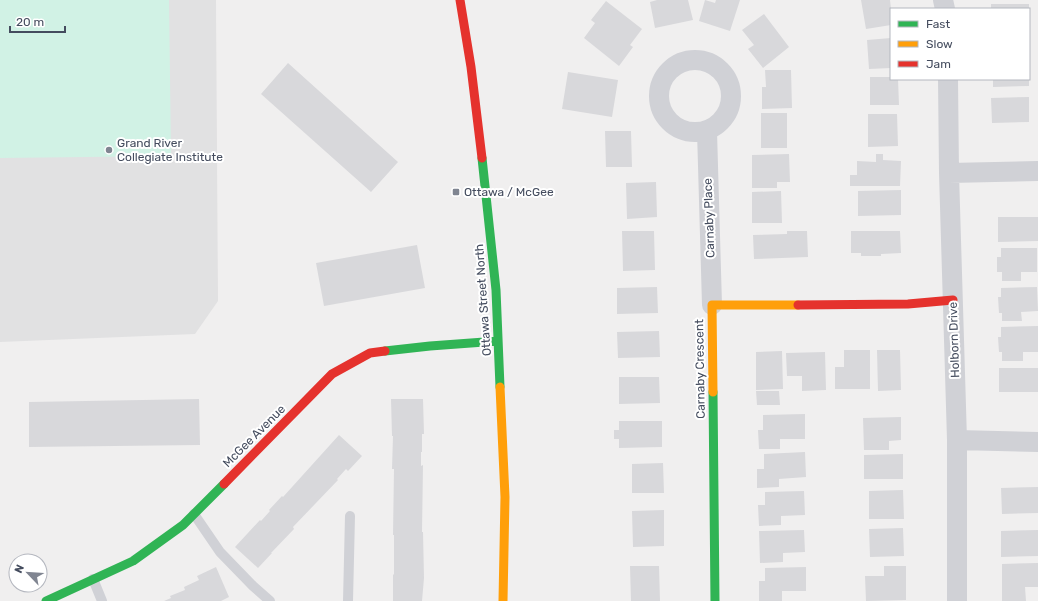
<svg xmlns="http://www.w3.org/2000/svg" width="1038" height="601" viewBox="0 0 1038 601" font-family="Rubik,sans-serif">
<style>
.education{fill:#e1e1e2}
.green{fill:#d1f2e5}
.building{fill:#d8d8db}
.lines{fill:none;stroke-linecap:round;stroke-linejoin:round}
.lane{stroke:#d0d1d6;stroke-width:10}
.street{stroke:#d0d1d6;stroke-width:20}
.fast{stroke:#30b455;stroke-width:9}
.slow{stroke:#ff9f0a;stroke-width:9}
.jam{stroke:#e5322d;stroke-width:9}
.poi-dot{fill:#808591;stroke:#fff;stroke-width:1.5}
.labels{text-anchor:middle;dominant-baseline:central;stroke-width:4;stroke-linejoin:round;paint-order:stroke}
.poi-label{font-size:12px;fill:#444c5e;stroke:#fff;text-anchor:start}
.street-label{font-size:12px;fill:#444c5e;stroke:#fff}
</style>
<rect width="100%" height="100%" fill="#f0efef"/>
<!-- education -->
<path class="education" d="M0 0H216L218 301 195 334 0 342Z"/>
<!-- green -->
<path class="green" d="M0 0H169L171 156 0 158Z"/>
<!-- building -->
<path class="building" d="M657 0H688L693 20 655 28 650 2Z
M705 0 715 3 716 0H740L730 31 699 21Z
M861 0H890L891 9V25L866 29Z
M606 1 642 29 630 45 633 47 619 66 584 38 595 23 591 20Z
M991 4H1029V9H991Z
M764 14 789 47 763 68 748 49 754 45 742 30Z
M891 38V68L869 69 867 40Z
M288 63 398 162 371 192 261 94Z
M765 70H791L792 108 762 109V87H766Z
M568 72 618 80 612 117 562 109Z
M870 77H891V79H898L899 105H870Z
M993 79H1029V86L993 87Z
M1029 97V122L992 123 991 98Z
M761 113H787V148H761Z
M868 114H897L898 146 868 147Z
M605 131H631L632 167H606Z
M789 154 790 182H777V188H752V155Z
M876 154H883V160L901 161 900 186H850V175H857V161L876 162Z
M656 182 657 217 627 219 626 183Z
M901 190V215L858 216V191Z
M781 191 782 223H752V192Z
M998 217H1038V241L998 242Z
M622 231H654L655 270 623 271Z
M787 231H807L808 257 754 259 753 235 787 234Z
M851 231H900L901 253 881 254V256H861V253H851Z
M417 245 425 288 324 306 316 263Z
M1001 248H1037V272H1021V281H1002V272H997V257H1001Z
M657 287 658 313 617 314V288Z
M1037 287 1038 311 1021 312 1022 321H1002V313H999L998 297H1001V288Z
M1038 326V352H1023V361H1002V352H999L998 337H1001V327Z
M659 331 660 357 618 358 617 332Z
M844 350H870V389H835V367H844Z
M877 350H900L901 390 878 391Z
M782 351 783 389 756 390V352Z
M825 352 826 390 802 391V376H787L786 353Z
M999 368H1038V392H999Z
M619 377H659L660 403 619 404Z
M756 391H779L780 405H757Z
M199 399 200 445 29 447V402Z
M391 399H423L424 434H422V452H421V466L423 465 422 532H423L424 578 422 601H393V575L394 574V535H393L394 469H392L393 436H392Z
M805 414V439H780V449H759L758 430H763V415Z
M901 417V440L889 441V450H864L863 418Z
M619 421H662V447L619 448V439H614V430H619Z
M339 435 362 456 348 471 346 469 337 479 338 480 293 527 294 529 271 553H272L258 568 235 547 260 520 261 521 270 511 269 510 282 496 283 497Z
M805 452 806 477 779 479V487L757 488V469H764V454Z
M903 454V479H864V455Z
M663 463 664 493H632V464Z
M1038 487V513L1002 514 1001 488Z
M903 490 904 519H869V491Z
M804 491 805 515 781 516V525L759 526 758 505H765V492Z
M664 510V546L633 547 632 511Z
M903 528 904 556 870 557 869 529Z
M804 530 805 552 783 553V562L760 563 759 531Z
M1038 530V556L1001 557V531Z
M1038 563V587H1025L1026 601H1002V564Z
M630 566H659L660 601H631Z
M884 566H906V600L866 601 865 576H884Z
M216 567 229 597 221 601H164L171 598 170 596 185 590 184 587 199 580 197 576Z
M806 567V591H782V601H759V581H765V568Z"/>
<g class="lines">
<!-- lane -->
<path class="lane" d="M194 514 220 552 253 586 270 601
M93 579 102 601
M348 601 350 516"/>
<!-- street -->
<path class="street" d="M943 0 945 9
M659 96a36 36 0 1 1 72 0a36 36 0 1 1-72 0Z
M948 79 949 173 957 440V601
M707 131 712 305
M949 173 1038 171
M957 440 1038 442"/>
<!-- fast -->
<path class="fast" d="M482 158 496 290 500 387
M385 351 430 346 498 341
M713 392 715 601
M46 601 133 561 183 525 224 484"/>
<!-- slow -->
<path class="slow" d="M500 387 505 497 503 601
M713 392 712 305H798"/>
<!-- jam -->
<path class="jam" d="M460 0 471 67 482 158
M798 305 908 304 953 300
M224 484 332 374 370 353 385 351"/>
</g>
<!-- markers -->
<g class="poi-dot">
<circle cx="109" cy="150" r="4"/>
<rect x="452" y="188" width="8" height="8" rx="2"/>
</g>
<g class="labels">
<!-- poi labels -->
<g class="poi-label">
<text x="117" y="143">Grand River<tspan x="117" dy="14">Collegiate Institute</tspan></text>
<text x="464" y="192">Ottawa / McGee</text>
</g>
<!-- street labels -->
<g class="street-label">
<text transform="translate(709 218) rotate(-92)">Carnaby Place</text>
<text transform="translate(483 300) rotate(-94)">Ottawa Street North</text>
<text transform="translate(954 340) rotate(-92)">Holborn Drive</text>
<text transform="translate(700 369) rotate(-91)">Carnaby Crescent</text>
<text transform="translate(254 436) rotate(-45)">McGee Avenue</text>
</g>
</g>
<!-- legend -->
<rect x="890" y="8" width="140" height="72" fill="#ffffff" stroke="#b4b7bf"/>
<rect x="898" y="21" width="20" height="6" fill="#30b455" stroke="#b4b7bf"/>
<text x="926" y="28" font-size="12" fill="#444c5e">Fast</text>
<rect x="898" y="41" width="20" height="6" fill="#ff9f0a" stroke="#b4b7bf"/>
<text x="926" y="48" font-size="12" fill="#444c5e">Slow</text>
<rect x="898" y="61" width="20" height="6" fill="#e5322d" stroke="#b4b7bf"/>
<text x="926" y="68" font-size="12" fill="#444c5e">Jam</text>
<!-- north arrow -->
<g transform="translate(28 573) rotate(295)"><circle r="19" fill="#ffffff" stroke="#b4b7bf"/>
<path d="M0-3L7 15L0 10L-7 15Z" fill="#808591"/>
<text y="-6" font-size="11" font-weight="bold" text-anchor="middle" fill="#444c5e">N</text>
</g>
<!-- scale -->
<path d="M10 26v6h55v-6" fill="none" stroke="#444c5e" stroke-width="2"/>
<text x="16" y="26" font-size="12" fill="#444c5e" stroke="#ffffff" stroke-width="3" paint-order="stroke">20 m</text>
</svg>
